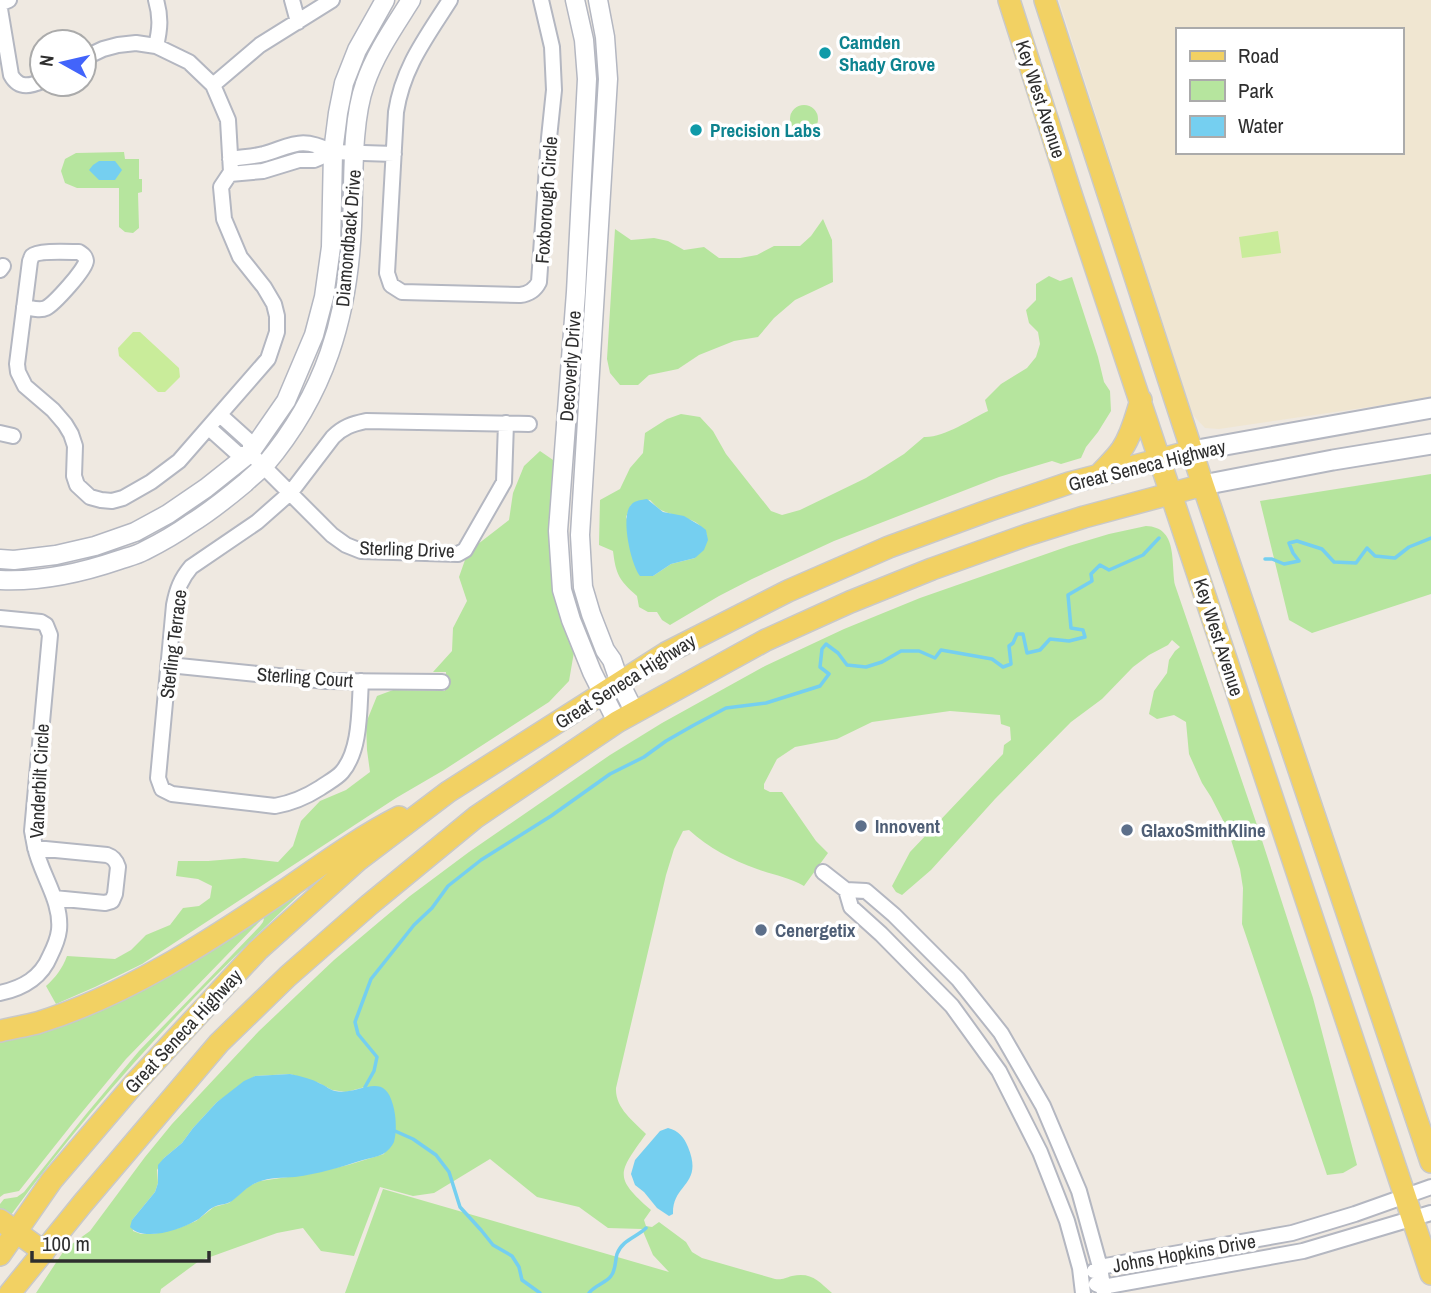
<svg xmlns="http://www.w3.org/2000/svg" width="1431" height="1293" viewBox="0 0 1431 1293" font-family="'Archivo Narrow',sans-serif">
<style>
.education{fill:#f0e6d1;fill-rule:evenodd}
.green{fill:#b6e59e;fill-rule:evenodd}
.pitch{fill:#c9ec9a}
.water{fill:#75cff0}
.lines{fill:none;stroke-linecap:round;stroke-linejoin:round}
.stream{stroke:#75cff0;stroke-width:3.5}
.minor-casing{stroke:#b4b7c1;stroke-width:18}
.tertiary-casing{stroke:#b4b7c1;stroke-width:21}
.secondary-casing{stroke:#b4b7c1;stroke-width:23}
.primary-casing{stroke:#c9c9c9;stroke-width:24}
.minor{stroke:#fff;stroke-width:14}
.tertiary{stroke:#fff;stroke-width:18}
.secondary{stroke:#fff;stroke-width:19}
.primary{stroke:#f2d163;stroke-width:21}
.culture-dot{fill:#0f9aa8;stroke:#fff;stroke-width:2.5}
.service-dot{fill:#5c6f8a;stroke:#fff;stroke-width:2.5}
.labels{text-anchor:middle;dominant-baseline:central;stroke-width:7;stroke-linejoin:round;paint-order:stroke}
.culture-label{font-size:19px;font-weight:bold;fill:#0d838f;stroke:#fff;text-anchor:start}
.street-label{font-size:19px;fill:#2e2e2e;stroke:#fff}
.service-label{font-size:19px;font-weight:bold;fill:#4e5e75;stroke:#fff;text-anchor:start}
</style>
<rect width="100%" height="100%" fill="#efe9e1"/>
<!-- education -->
<path class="education" d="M1059 0H1431V398L1219 429 1205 428 1192 414ZM1177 30H1401V152H1177Z"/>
<!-- green -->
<path class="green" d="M790 119a14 14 0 1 1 28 0a14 14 0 1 1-28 0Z
M124 152 125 159H139V179H142V192L138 193 139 228 133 233 125 232 119 227V188H77L65 183 61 171 65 159 76 153Z
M823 219 832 240 833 282 795 300 774 318 758 337 734 341 699 355 678 369 649 375 638 385H620L610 373 607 359 615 229 631 240 654 238 668 241 684 250 704 247 719 258H740L757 255 774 246H800L811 236Z
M1049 276 1060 281 1072 277 1098 357 1104 382 1110 391 1111 411 1098 432 1086 447 1081 458 1061 464 1052 461 999 477 834 541 752 579 719 596 670 625 662 620 657 612H648L639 607 637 596C619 580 616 575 613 551L599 545 600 500 620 489 630 468 643 453 645 433 667 419 681 414 700 417 713 431 726 454 771 511 782 515 800 510 866 478 904 454 924 437C944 438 971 419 988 411L985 400 1001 384 1027 368 1036 357 1040 344 1038 332 1029 323 1026 310 1036 300V284ZM650 500C654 504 658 509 663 511 679 518 699 517 707 535L695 558 671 564 653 576 626 517 631 505Z
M540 451 556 462 550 544V566L560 614 574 652 569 681 549 702 444 770 396 798 142 964 95 987 56 1004 46 986C56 977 62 969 67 956L115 959 131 950 146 935 170 925 183 908 199 906 210 898 212 886 198 879 176 876 178 861H208L244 858 278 862 293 846 301 821 320 801 346 790 370 772 367 750 366 723 377 696 393 690 445 691 446 672H433L452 651 453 628 467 601 459 577 465 560 478 544 509 520 513 493 524 466Z
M1431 474V594L1312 633 1289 620 1260 501Z
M1146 526C1178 527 1171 562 1175 585L1257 825 1313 998 1357 1165 1343 1173 1327 1175 1242 924 1243 888 1240 869 1228 830 1211 797 1202 783 1189 754 1186 722 1174 715 1157 719 1149 714 1154 691 1167 673 1169 660 1175 651 1180 647 1172 640 1168 645 1149 655 1133 667 1102 699 1071 722 995 799 931 870 902 895 896 892 892 886 910 852 1003 754 1004 745 1011 740 1010 727 1001 724 1000 715 950 711 872 722 837 739 795 747 777 759 764 784V789L770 792H782L816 841 828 853 804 886C789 877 773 875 757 869 732 860 709 848 689 830L683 831 674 849 666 875 616 1088C615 1108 633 1121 646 1134 618 1173 613 1177 651 1210L644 1220 646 1226 652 1227 659 1222 686 1242 692 1252 702 1258 775 1279C782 1280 785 1278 792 1276 812 1272 818 1281 832 1293H345L383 1189 669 1272 653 1255 642 1229 608 1228 579 1207 537 1197 490 1159 434 1193 413 1196 380 1187 354 1256 321 1251 303 1228 277 1233 199 1261 161 1289 160 1293H36L65 1249 90 1231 145 1157 172 1124 259 1031 334 960 373 927 410 896 469 852 610 755 662 723 765 666 844 629 920 598 1069 546 1109 534ZM290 1074 319 1083 332 1090 346 1092 365 1087 394 1110V1122L384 1154 348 1165 309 1174 260 1181 249 1186 229 1203 214 1207 196 1221 179 1228 154 1234H141L133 1231 132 1220 155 1192 158 1183 157 1170 164 1158 182 1143 193 1128 217 1102 255 1076Z
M313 882C202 984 100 1093 11 1215H7L0 1209V1204L4 1199 17 1197 24 1192 87 1113 139 1051 260 926 263 922 265 915Z
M261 917 260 921 126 1059 73 1123 19 1191 4 1194 0 1197V1038Z"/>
<!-- pitch -->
<path class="pitch" d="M1278 231 1281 253 1242 258 1239 237Z
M133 332H140L179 368 180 377 165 392H158L119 356 118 348Z"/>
<!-- water -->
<path class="water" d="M99 161H115L122 170 115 180H99L89 170 93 165Z
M647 499 663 512 684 516 701 526 706 530 708 540 704 550 695 558 671 564 653 576H640C631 565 620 516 631 505 635 500 642 500 647 499Z
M290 1074C301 1076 312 1079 321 1084 326 1086 330 1090 335 1091 359 1096 384 1069 393 1105 396 1115 397 1131 394 1142 392 1146 388 1151 383 1154 377 1157 369 1158 363 1160 341 1167 318 1174 295 1177 283 1178 270 1177 258 1182 248 1186 241 1194 232 1201 226 1205 218 1204 212 1208 206 1211 202 1218 195 1221 180 1230 143 1242 130 1227L132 1220 155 1192 158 1183V1165L164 1158 182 1143 193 1128 217 1102 244 1081 255 1076Z
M668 1128C679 1131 684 1137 688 1147 704 1186 672 1183 673 1214L669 1216 657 1208 644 1192 635 1185 631 1174 635 1160 660 1131Z"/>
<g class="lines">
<!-- stream -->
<path class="stream" d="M1265 559H1272L1284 564 1299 561 1293 553 1289 543 1297 541 1322 549 1334 562 1356 563 1367 548 1375 556 1395 558 1409 547 1431 538
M365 1087 374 1071 377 1057 358 1034 355 1022 371 979 414 925 432 908 448 886 481 860 551 816 610 774 644 757 666 741 694 725 726 708 766 703 820 686 829 674 820 667 822 649 826 644 838 653 847 665 866 667 882 662 901 651H919L935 658 941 650 992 659 1003 667 1011 664 1009 646 1013 643 1017 634H1023L1027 653 1040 650 1050 639 1069 641 1085 637 1083 630 1071 628 1068 595 1092 581 1091 574 1100 565 1109 570 1143 555 1159 538
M395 1131 413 1139 436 1155 449 1172 460 1207 481 1230 493 1245 512 1256 519 1267 522 1280 540 1293
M589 1293C595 1285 606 1283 611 1276 616 1270 615 1261 617 1254 622 1240 637 1237 646 1228"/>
<defs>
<path id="minor" d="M9 0 2 3 0 9 11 75C18 88 29 87 42 81
M156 0C161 17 160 29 156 46
M292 0 298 22
M450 0C426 38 403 67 396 112L387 273 391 285 402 292 520 295C529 294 535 290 539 282L549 138 554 90 552 47 541 0
M213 85 260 45 332 0
M230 159C241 157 253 157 264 154 296 144 301 137 333 152
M230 174 263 171 299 160H314L333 152 394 154
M0 270 3 266
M24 307C31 308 40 311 46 308 54 304 86 269 86 261 85 255 83 255 79 252 70 252 38 250 32 256 31 257 31 260 30 261L17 364 18 372 25 386 53 410 65 424 71 434 75 446 74 476 77 485 90 497 101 500 112 501 123 498 151 482 179 461 268 359 277 332V316L274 304 264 287 240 257 224 219 221 187 231 172 228 120 213 85 189 62 156 46 136 43 118 45 103 49 84 58
M220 415 250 442V453
M209 428 238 454 250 453
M0 433 13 436
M256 459 332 535 346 545 361 551 458 554 465 550 504 482 506 423
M0 618 41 622 46 625 50 635 32 831C33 836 34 842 35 847 41 875 62 901 59 930 58 939 54 948 50 956 41 978 23 988 0 993
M169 665 326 681 442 682
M361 681C359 709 361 750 342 772 337 778 327 783 320 788 306 797 292 803 275 806L172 794 162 789 158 778 174 605C177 589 181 579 191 567L257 522 291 492 333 437C343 427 352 424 366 421L529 424
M35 848 107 855C113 857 116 860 118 867L115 894 112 901 105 903 54 898
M823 872 846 890 866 891 894 915 958 979 1001 1033 1043 1106 1079 1191 1100 1267 1104 1293
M846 890 851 907 881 934 952 1006 999 1071 1040 1152 1067 1221 1080 1268 1083 1293
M1094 1271 1100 1267 1122 1263 1292 1233 1355 1214 1431 1187
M1096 1284 1103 1287 1303 1251 1431 1213"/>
<path id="tertiary" d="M575 0 584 40 587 79 576 292 558 531 562 590 571 620 592 672 617 722
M598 0 605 37 608 79 580 535 583 587 591 614 605 650 612 660 620 683 635 713
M0 559 14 560 56 555 95 546 135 532 168 514 206 488 250 453 286 401 314 335 324 297 331 247 333 152 338 113 344 83 357 50 385 0
M0 580C41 582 81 573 119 560 128 557 137 555 144 551 160 543 176 534 190 524 210 512 227 498 245 483 251 477 259 471 265 465 325 394 348 317 352 226 354 184 351 123 365 84 375 54 394 27 411 0"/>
<path id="secondary" d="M1192 451 1431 408
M1203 485 1333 460 1431 444"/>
<path id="primary" d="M1009 0 1072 197 1431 1274
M1045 0 1203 485 1431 1162
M1099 475C1107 466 1116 458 1122 449 1132 434 1136 416 1141 400
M0 1031C12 1028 25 1026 37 1023 125 996 206 943 282 892 320 866 358 838 399 817
M0 1220 44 1252
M0 1255 52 1180 134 1084 258 950 357 861 448 792 666 653 788 591 889 547 990 510 1069 483 1192 451
M10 1293 83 1203 219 1043 288 976 369 905 476 817 617 722 766 640 850 602 932 569 1027 535 1084 517 1203 485"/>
</defs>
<!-- minor casing -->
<use href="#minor" class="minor-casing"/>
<!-- tertiary casing -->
<use href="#tertiary" class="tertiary-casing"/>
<!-- secondary casing -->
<use href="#secondary" class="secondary-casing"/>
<!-- primary casing -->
<use href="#primary" class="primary-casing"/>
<!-- minor -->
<use href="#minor" class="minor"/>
<!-- tertiary -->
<use href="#tertiary" class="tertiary"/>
<!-- secondary -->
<use href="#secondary" class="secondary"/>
<!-- primary -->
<use href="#primary" class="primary"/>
</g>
<!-- markers -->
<g class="culture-dot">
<circle cx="825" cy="53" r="7"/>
<circle cx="696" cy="130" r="7"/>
</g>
<g class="service-dot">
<circle cx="861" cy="826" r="7"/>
<circle cx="1127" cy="830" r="7"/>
<circle cx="761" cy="930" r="7"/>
</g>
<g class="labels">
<!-- culture labels -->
<g class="culture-label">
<text x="839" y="42">Camden<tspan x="839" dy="22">Shady Grove</tspan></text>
<text x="710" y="130">Precision Labs</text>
</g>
<!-- street labels -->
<g class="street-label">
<text transform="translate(1041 99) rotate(72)">Key West Avenue</text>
<text transform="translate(546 200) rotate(-86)">Foxborough Circle</text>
<text transform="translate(348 238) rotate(-85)">Diamondback Drive</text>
<text transform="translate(570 366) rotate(-86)">Decoverly Drive</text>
<text transform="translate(1147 465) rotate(-14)">Great Seneca Highway</text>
<text transform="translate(407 549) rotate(2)">Sterling Drive</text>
<text transform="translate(1219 637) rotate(72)">Key West Avenue</text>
<text transform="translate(173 644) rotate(-83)">Sterling Terrace</text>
<text transform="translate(305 677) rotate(4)">Sterling Court</text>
<text transform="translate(625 681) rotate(-32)">Great Seneca Highway</text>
<text transform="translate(39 781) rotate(-87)">Vanderbilt Circle</text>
<text transform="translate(183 1031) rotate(-47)">Great Seneca Highway</text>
<text transform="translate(1184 1253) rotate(-10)">Johns Hopkins Drive</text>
</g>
<!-- service labels -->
<g class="service-label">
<text x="875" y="826">Innovent</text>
<text x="1141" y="830">GlaxoSmithKline</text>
<text x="775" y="930">Cenergetix</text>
</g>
</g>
<!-- legend -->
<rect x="1176" y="28" width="228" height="126" fill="#ffffff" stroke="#ababab" stroke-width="2"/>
<rect x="1190" y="51" width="35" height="10" fill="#f2d163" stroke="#ababab" stroke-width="2"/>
<text x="1238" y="63" font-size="21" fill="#2e2e2e">Road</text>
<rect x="1190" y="80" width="35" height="21" fill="#b6e59e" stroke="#ababab" stroke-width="2"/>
<text x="1238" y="98" font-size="21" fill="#2e2e2e">Park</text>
<rect x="1190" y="116" width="35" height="21" fill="#75cff0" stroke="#ababab" stroke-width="2"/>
<text x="1238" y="133" font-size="21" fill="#2e2e2e">Water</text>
<!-- north arrow -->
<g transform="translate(63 63) rotate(278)"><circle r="33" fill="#ffffff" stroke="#ababab" stroke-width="2"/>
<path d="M0-5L12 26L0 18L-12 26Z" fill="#4264fb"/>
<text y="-10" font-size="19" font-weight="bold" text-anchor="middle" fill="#2e2e2e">N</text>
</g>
<!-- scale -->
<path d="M32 1251v10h177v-10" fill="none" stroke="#2e2e2e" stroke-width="3.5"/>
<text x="42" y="1251" font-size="21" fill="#2e2e2e" stroke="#ffffff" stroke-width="5" paint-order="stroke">100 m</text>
</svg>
